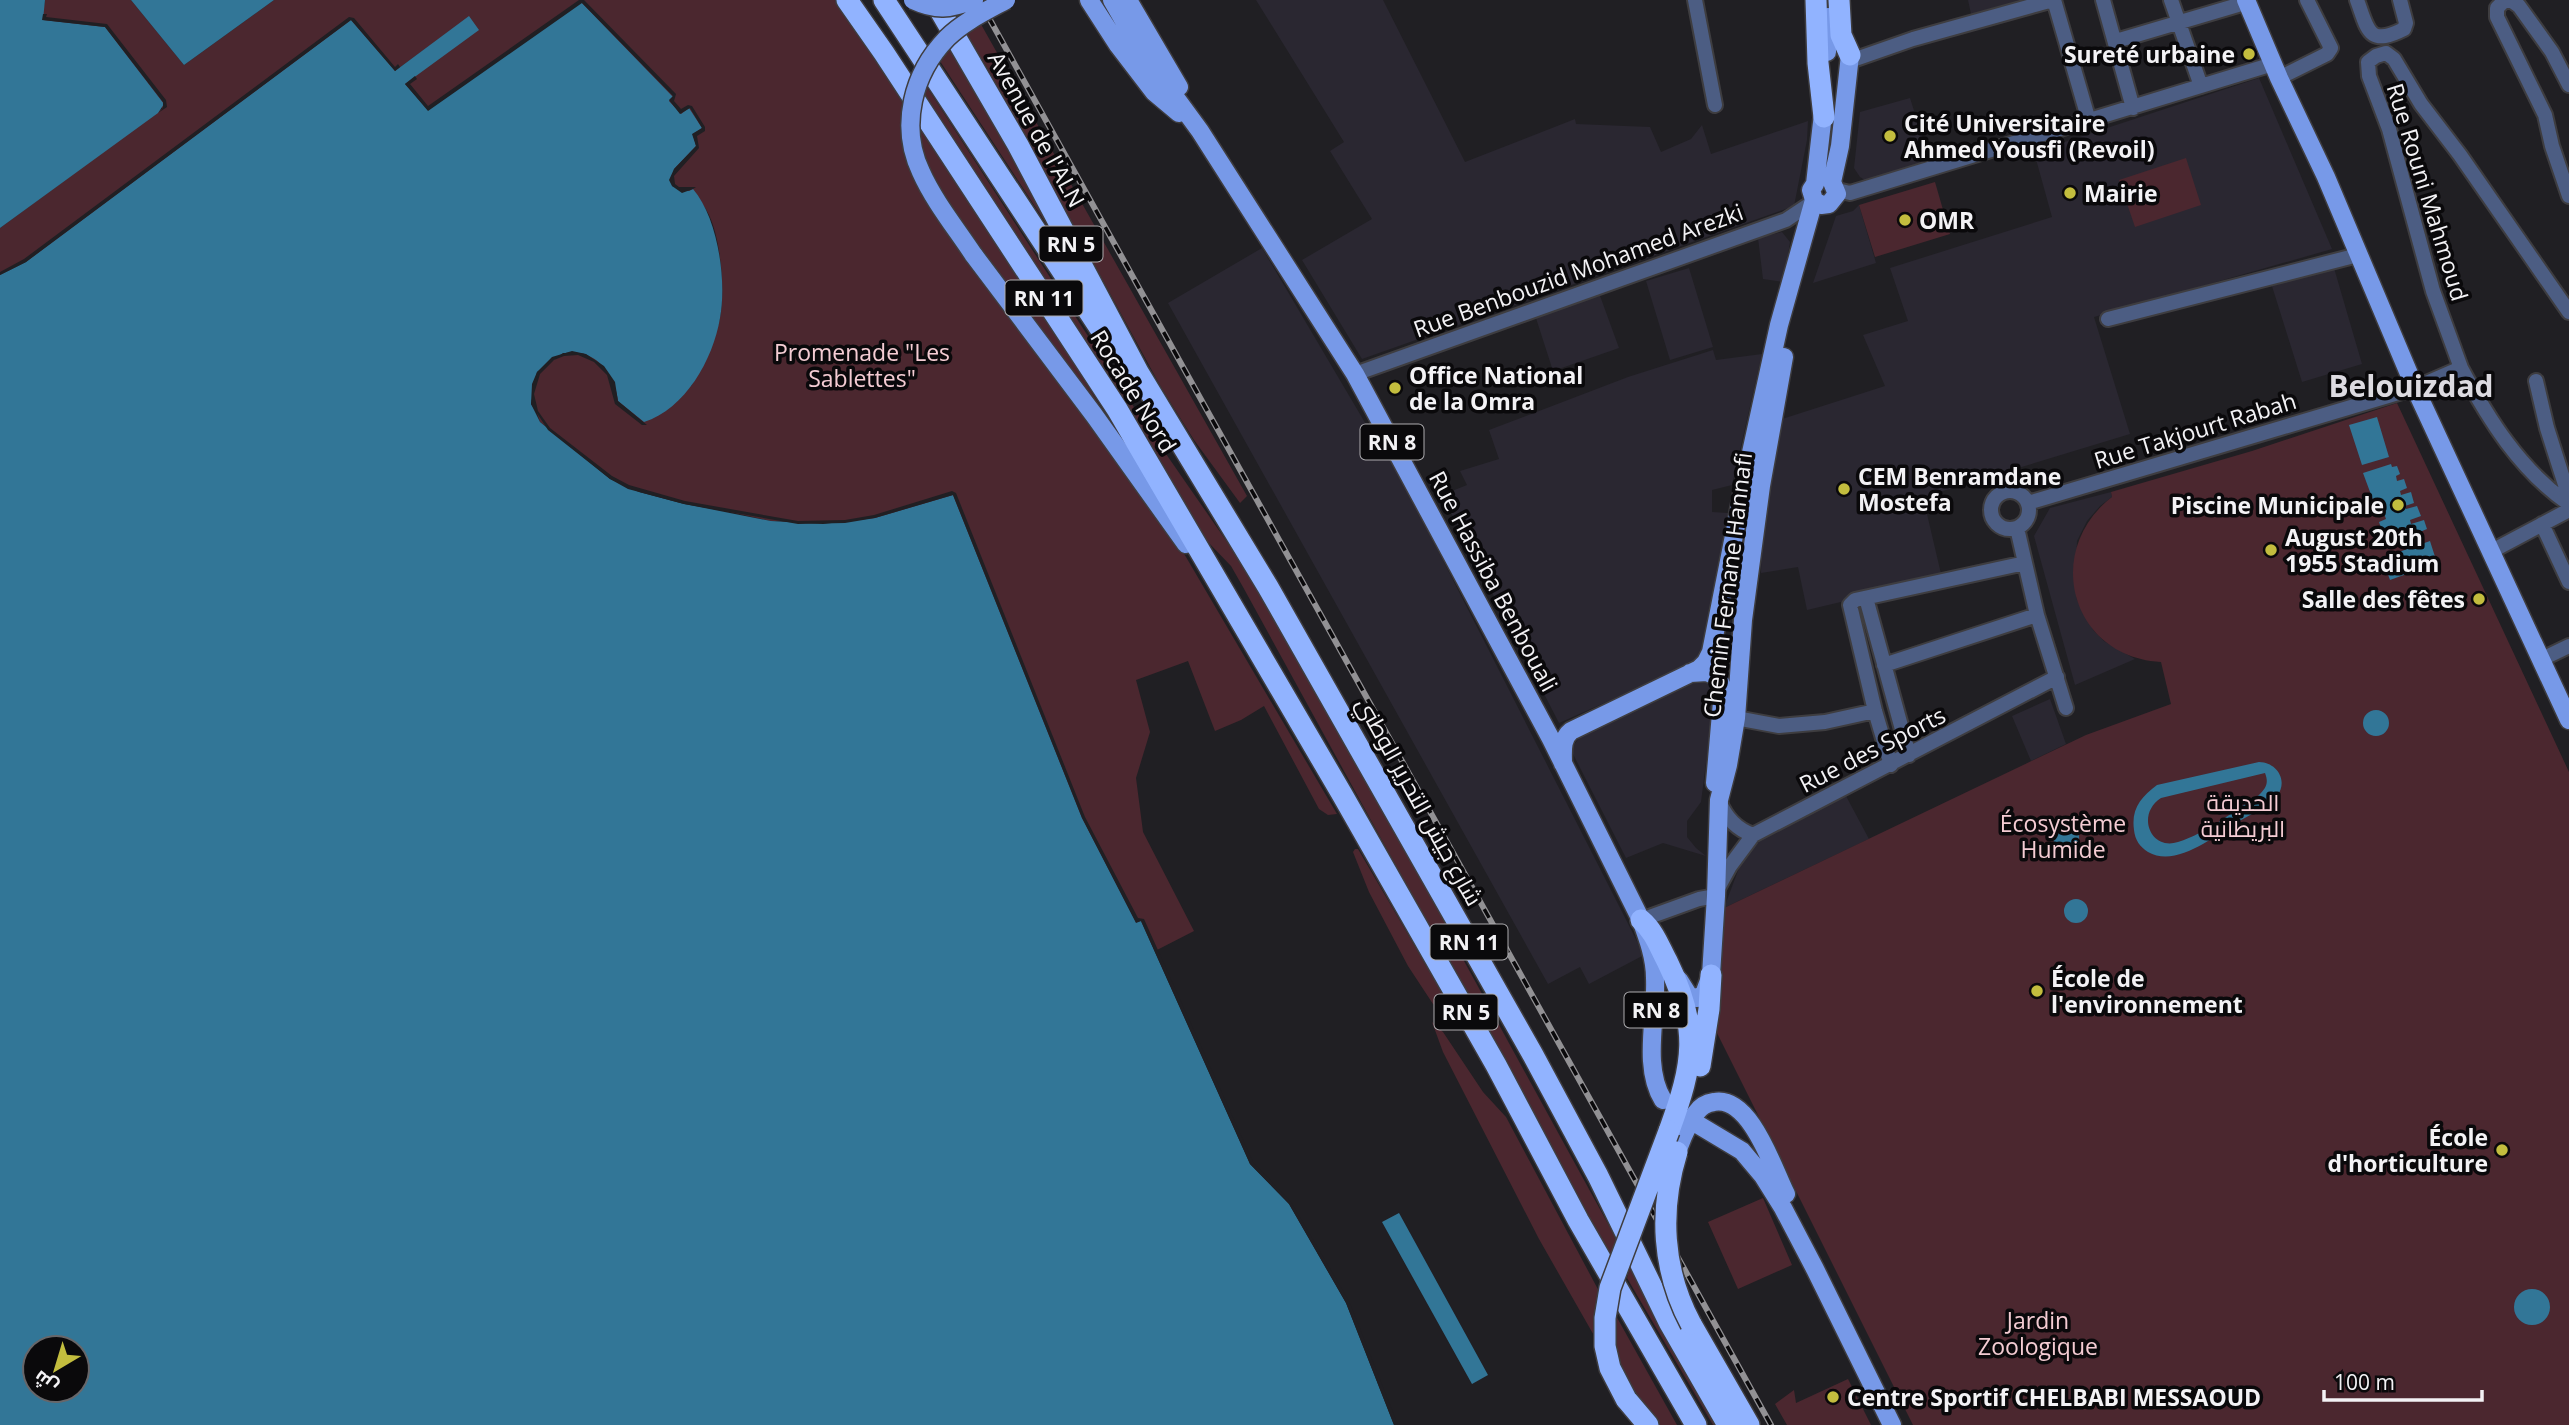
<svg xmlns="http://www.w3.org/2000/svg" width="2569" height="1425" viewBox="0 0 2569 1425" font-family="'Open Sans',Cairo,sans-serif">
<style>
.built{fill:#2a2731}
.green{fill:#4b272f}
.water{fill:#327697;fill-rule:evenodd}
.pier{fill:#201f23}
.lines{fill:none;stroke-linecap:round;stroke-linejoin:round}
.minor-casing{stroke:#3e3d40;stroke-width:18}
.major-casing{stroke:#3e3d40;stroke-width:21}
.highway-casing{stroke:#3e3d40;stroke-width:24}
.minor{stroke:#4c5d83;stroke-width:14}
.major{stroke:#7799e8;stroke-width:18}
.highway{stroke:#91b3ff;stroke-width:21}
.rail-casing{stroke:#929194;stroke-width:6}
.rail{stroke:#0a090b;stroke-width:3.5;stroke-dasharray:10;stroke-linecap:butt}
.major-bridge-casing{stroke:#3e3d40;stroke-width:21;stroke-linecap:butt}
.highway-bridge-casing{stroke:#3e3d40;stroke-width:24;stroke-linecap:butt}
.major-bridge{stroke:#7799e8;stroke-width:18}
.highway-bridge{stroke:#91b3ff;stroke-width:21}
.poi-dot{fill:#c3bd3e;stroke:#0a090b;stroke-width:2.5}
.labels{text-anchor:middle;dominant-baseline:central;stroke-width:7;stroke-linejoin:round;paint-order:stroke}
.shield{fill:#0a090b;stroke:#adacaf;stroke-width:2}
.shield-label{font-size:21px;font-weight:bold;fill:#f3f2f5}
.poi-label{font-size:23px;font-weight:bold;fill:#f3f2f5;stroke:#0a090b;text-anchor:start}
.street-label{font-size:23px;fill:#f3f2f5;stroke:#0a090b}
.park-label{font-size:23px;fill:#f4ccd3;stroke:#0a090b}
.district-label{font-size:30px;font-weight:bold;fill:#dddbe1;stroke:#0a090b}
</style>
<rect width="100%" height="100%" fill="#201f23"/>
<!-- built -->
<path class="built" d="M1256 0H1383L1465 162 1575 119 1576 124 1650 127 1661 152 1691 139 1702 125 1711 154 1808 121 1807 140 1794 206 1362 359 1302 260 1372 219 1330 151 1344 142Z
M1968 0H2020L1971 14Z
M2259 78 2332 249 2094 317 2130 434 1923 497 1942 578 1807 610 1798 567 1761 573 1762 537 1779 420 1885 386 1863 335 1908 321 1890 268 2052 217 2034 152Z
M1910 98 1930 161 1868 182 1860 177 1854 168 1860 112Z
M1859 205 1876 263 1813 283 1836 216 1853 211Z
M1782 232 1790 242 1784 282 1763 279 1758 238Z
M1262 248 1387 460 1390 459 1400 476 1644 955 1589 984 1580 967 1548 984 1168 303Z
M1689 268 1713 347 1670 360 1646 281Z
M2334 268 2362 364 2302 382 2272 286Z
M1599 293 1619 348 1553 371 1535 315Z
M1713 350 1716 360 1762 354 1732 485 1712 490V512L1728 513 1718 598 1705 648 1697 662 1559 723 1442 495 1467 485 1460 471 1499 459 1489 430 1628 377Z
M2111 492 2112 497 2100 506 2087 521 2077 541 2075 586 2077 600 2094 631 2104 641 2135 659 2075 685 2034 536 2050 508Z
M1705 678 1716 684 1701 802 1687 821V837L1696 848 1706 856 1663 843 1626 858 1572 752 1573 746 1583 733Z
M2050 699 2066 744 2031 761 2012 716Z
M1846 796 1869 839 1724 908 1739 868 1757 840Z"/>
<!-- green -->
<path class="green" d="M45 0H131L184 65 274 0H835L901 94 1021 278 1112 425 1176 540 1337 814 1328 815 1319 809 1264 706 1241 720 1215 731 1188 661 1136 680 1150 732 1136 778 1143 832 1194 931 1155 951 1141 921 1136 923 845 523 771 521 628 489 540 422 531 394 544 363 572 351 691 386C703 366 713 345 719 322 726 296 721 239 709 215 702 199 688 191 672 186L680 114 428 111 405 84 469 17 395 71 0 275V228L163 108 42 20Z
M978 19 1247 496 1240 503 1194 440 1162 389 986 66 964 30Z
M947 41 1068 257 936 55Z
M925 84 1139 415 1252 578 1316 687 1455 940 1440 946 1243 587 1231 566 1207 541 922 94Z
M2186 158 2201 205 2135 227 2119 180Z
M1935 182 1950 234 1875 257 1859 205Z
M2397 403 2569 772V1425H1913L1714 1027 1724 908 2086 735 2171 704 2161 662C2071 657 2042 551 2112 497L2111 492 2252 451Z
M1355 849H1358L1454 1013 1433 1004 1408 966 1369 892 1353 852Z
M1458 950 1619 1244 1613 1261 1446 955 1451 951Z
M1432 1022 1443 1032 1483 1092 1506 1117 1601 1295 1596 1339 1539 1239 1443 1052Z
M1763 1198 1792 1265 1738 1289 1708 1222Z
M1630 1266 1661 1331 1718 1425H1713L1627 1278Z
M1615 1314 1677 1425H1657L1624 1380 1614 1347Z
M1848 1379 1871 1425H1787L1775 1404 1794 1390 1796 1403Z"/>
<!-- water -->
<path class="water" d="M0 0H45L43 20 105 27 164 104 158 113 0 228Z
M131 0H274L184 65Z
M581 2 673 97 669 101 681 114 689 108 702 128 693 134 696 146 674 169 672 186 689 191 693 189C718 218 727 281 720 318 713 360 685 409 644 422L618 401C616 382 606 363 587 355 581 352 570 353 563 353L537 372 531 404 540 422 610 479 639 492 684 504 771 521 823 524 875 518 953 495 1082 818 1136 922 1141 921 1250 1164 1289 1204 1346 1303 1394 1425H0V275L26 262 351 20 395 71 469 16 479 30 405 84 428 110ZM35 1348H77V1390H35Z
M2377 417 2389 457 2362 465 2349 425Z
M2391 464 2392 467 2397 466 2400 474 2396 476 2397 481 2404 479 2407 488 2400 491 2401 495 2411 492 2414 503 2405 506 2406 509 2417 506 2421 516 2410 520 2411 524 2424 520 2427 529 2415 534 2416 539 2388 549 2379 522 2386 519 2379 499 2373 500 2363 473Z
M2430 541 2437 563 2390 580 2382 558Z
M2363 723a13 13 0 1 1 26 0a13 13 0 1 1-26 0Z
M2259 762C2276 762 2289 780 2277 796 2268 807 2249 815 2236 823 2213 837 2176 868 2148 852 2140 847 2135 840 2134 830 2131 809 2141 797 2157 785ZM2265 773C2269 783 2266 788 2259 795 2234 811 2207 833 2178 842 2150 851 2136 814 2161 798Z
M2053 837a13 13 0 1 1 26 0a13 13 0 1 1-26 0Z
M2064 911a12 12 0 1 1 24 0a12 12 0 1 1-24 0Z
M1399 1213 1488 1375 1472 1384 1382 1222Z
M2514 1307a18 18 0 1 1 36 0a18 18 0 1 1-36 0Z"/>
<!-- pier -->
<path class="pier" d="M579 0H584L676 94 674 101 681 109 688 105 692 106 705 127V131L697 136 699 148 674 176 675 184 679 187H696L693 189 682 193 672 186 669 180 674 169 696 146 692 134 702 128 690 108 680 114 669 100 673 96 582 3 428 111 405 84 415 76 417 79 410 84 428 106Z
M43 14H47L46 17 107 24 166 100 167 107 158 113 163 108V102L105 27 42 20Z
M349 17 354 18 395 67 398 64 400 67 395 71 351 20 26 262 0 275V272L24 259Z
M572 351 586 354 604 366 615 382 618 401 647 425H642L615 404 607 375 594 362 578 355 564 356 554 360 540 374 534 394 538 411 550 428 612 476 629 485 685 501 798 521 845 520 874 515 952 491 956 493 1085 817 1138 918 1144 919 1253 1162 1291 1202 1349 1301 1398 1425H1394L1346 1303 1289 1204 1250 1164 1141 921 1136 923 1082 818 953 495 875 518 845 523 798 524 684 504 628 489 610 479 548 430 531 404 532 384 537 372 552 357Z"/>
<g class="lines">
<defs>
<path id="minor" d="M1695 0 1715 105
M2054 0 2089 121
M2103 0 2133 108
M2171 0 2201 86
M2357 0C2368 30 2368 47 2404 29L2406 23 2400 0
M2116 41 2248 2
M1850 61 1913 39 2053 0
M2279 78 2327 54 2331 48 2307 0
M2569 85 2552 52 2519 6 2512 1H2504L2497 8V17L2545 115 2552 146 2569 196
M1837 190 1850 193 2273 64
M2108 319 2358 255
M2461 368C2489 420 2520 470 2569 504
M1355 374 1786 220 1813 202
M2536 381 2547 428 2569 497
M1991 510a19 19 0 1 1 38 0a19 19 0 1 1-38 0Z
M2028 503 2415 388 2461 368 2433 291 2389 129 2369 76 2368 62 2376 56 2386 53 2394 59 2421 104 2460 155 2569 312
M2542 524 2569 582
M2017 528 2037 615 2066 708
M2490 552 2569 510
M1866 598 1909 755
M2542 659 2569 646
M1884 665 2037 615
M1736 718 1779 726 1825 722 1875 711
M1891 765 1875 711 1850 605 1855 600 2025 563
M1719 801C1726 818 1736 829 1753 835
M1717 890 1730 866 1753 835 2057 677
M1641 920 1699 899 1716 896"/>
<path id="major" d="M1089 0 1118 45 1154 92 1179 113
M1112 0 1140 49 1200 131 1355 374 1551 739 1641 920C1648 939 1655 958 1655 978 1657 1016 1642 1066 1663 1100
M1128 0 1179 87
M2246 0 2279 78 2326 177 2415 388 2569 720
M1827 52 1828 17
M1814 200 1821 205 1829 204 1837 194 1832 182 1840 146 1850 55
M973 254 1094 415 1186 544
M1690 673 1707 672 1718 677 1723 690 1715 783
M1563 764C1563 752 1561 739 1571 731L1699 669 1706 662 1711 652 1745 480 1779 325 1814 200 1811 190 1815 184 1824 105
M1679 980 1689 996 1697 998 1704 994 1711 975 1716 896 1719 800 1728 765 1736 718 1743 620 1761 486 1784 357
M1697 1124 1742 1151 1763 1176 1783 1208 1815 1269 1892 1425
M1677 1152C1682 1139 1687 1124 1696 1113 1700 1107 1707 1103 1714 1102 1750 1095 1773 1168 1786 1194"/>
<path id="highway" d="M847 0 884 53 1117 409 1343 796 1496 1065 1578 1220 1696 1425
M884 0 1103 333
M934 0 1018 145 1138 372 1268 587 1533 1055 1598 1176 1669 1322 1728 1425
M1816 0 1818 63 1824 117
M1839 0 1841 35 1850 55
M1641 920C1654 931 1659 946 1667 961 1700 1028 1694 1063 1669 1131
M1700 1066 1709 1009 1711 975
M1691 1324 1749 1425
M1626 1399 1648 1425"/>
</defs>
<!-- minor casing -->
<use href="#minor" class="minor-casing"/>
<!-- major casing -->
<use href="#major" class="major-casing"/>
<!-- highway casing -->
<use href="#highway" class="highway-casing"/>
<!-- minor -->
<use href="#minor" class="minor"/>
<!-- major -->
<use href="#major" class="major"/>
<!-- highway -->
<use href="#highway" class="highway"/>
<defs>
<path id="rail" d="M979 0 1771 1425"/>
</defs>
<!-- rail casing -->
<use href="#rail" class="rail-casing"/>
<!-- rail -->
<use href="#rail" class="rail"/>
<defs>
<path id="major-bridge" d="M913 0C937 11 949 9 974 0
M973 254C955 227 934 201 921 172 899 126 913 73 947 38 963 22 986 11 1006 0"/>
<path id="highway-bridge" d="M1677 1152C1659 1210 1662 1270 1691 1324
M1626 1399 1610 1368 1605 1346V1318L1610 1288 1669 1131"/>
</defs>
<!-- major-bridge casing -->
<use href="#major-bridge" class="major-bridge-casing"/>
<!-- highway-bridge casing -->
<use href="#highway-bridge" class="highway-bridge-casing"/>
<!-- major-bridge -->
<use href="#major-bridge" class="major-bridge"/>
<!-- highway-bridge -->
<use href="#highway-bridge" class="highway-bridge"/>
</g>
<!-- markers -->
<g class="poi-dot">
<circle cx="2249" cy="54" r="7"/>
<circle cx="1890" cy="136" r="7"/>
<circle cx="2070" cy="193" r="7"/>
<circle cx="1905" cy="220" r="7"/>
<circle cx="1395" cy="388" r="7"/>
<circle cx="1844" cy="489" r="7"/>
<circle cx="2398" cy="505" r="7"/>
<circle cx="2271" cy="550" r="7"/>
<circle cx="2479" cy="599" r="7"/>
<circle cx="2037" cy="991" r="7"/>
<circle cx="2502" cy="1150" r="7"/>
<circle cx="1833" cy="1397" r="7"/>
</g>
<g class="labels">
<!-- shield labels -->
<g class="shield">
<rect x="1039.5" y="226.5" width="63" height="35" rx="5"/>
<rect x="1005.5" y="280.5" width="77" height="35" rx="5"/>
<rect x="1360.5" y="424.5" width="63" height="35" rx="5"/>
<rect x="1430.5" y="924.5" width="77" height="35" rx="5"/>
<rect x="1624.5" y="992.5" width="63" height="35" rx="5"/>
<rect x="1434.5" y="994.5" width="63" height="35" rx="5"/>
</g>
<g class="shield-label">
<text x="1071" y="244">RN 5</text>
<text x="1044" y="298">RN 11</text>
<text x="1392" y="442">RN 8</text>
<text x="1469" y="942">RN 11</text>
<text x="1656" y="1010">RN 8</text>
<text x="1466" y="1012">RN 5</text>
</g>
<!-- poi labels -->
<g class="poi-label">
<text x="2235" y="54" text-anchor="end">Sureté urbaine</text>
<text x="1904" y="123">Cité Universitaire<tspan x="1904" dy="26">Ahmed Yousfi (Revoil)</tspan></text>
<text x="2084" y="193">Mairie</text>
<text x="1919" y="220">OMR</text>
<text x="1409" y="375">Office National<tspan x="1409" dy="26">de la Omra</tspan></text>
<text x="1858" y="476">CEM Benramdane<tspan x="1858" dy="26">Mostefa</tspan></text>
<text x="2384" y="505" text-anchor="end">Piscine Municipale</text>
<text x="2285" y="537">August 20th<tspan x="2285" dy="26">1955 Stadium</tspan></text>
<text x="2465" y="599" text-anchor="end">Salle des fêtes</text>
<text x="2051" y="978">École de<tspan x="2051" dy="26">l'environnement</tspan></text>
<text x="2488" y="1137" text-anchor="end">École<tspan x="2488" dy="26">d'horticulture</tspan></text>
<text x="1847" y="1397">Centre Sportif CHELBABI MESSAOUD</text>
</g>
<!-- street labels -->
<g class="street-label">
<text transform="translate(1037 129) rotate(61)">Avenue de l'ALN</text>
<text transform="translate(2428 192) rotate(73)">Rue Rouni Mahmoud</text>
<text transform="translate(1578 270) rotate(-20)">Rue Benbouzid Mohamed Arezki</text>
<text transform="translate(1134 391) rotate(58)">Rocade Nord</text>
<text transform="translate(2195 430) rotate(-17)">Rue Takjourt Rabah</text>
<text transform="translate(1494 581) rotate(62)">Rue Hassiba Benbouali</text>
<text transform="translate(1727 585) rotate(-83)">Chemin Fernane Hannafi</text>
<text transform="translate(1872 749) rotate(-27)">Rue des Sports</text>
<text transform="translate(1420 801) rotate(61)">شارع جيش التحرير الوطني</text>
</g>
<!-- park labels -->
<g class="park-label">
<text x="862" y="352">Promenade "Les<tspan x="862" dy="26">Sablettes"</tspan></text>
<text x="2243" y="802">الحديقة<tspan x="2243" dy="26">البريطانية</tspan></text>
<text x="2063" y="823">Écosystème<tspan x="2063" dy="26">Humide</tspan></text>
<text x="2038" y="1320">Jardin<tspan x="2038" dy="26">Zoologique</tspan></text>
</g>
<!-- district labels -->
<g class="district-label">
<text x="2411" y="385">Belouizdad</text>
</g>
</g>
<!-- north arrow -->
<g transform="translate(56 1369) rotate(218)"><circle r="33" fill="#0a090b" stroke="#676669" stroke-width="2"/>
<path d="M0-5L12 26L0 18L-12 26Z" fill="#c3bd3e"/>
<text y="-10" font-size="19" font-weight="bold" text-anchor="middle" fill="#f3f2f5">ش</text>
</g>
<!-- scale -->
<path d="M2324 1390v10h158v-10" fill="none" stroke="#f3f2f5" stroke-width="3.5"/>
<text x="2334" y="1390" font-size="21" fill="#f3f2f5" stroke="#0a090b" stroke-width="5" paint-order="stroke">100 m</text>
</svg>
